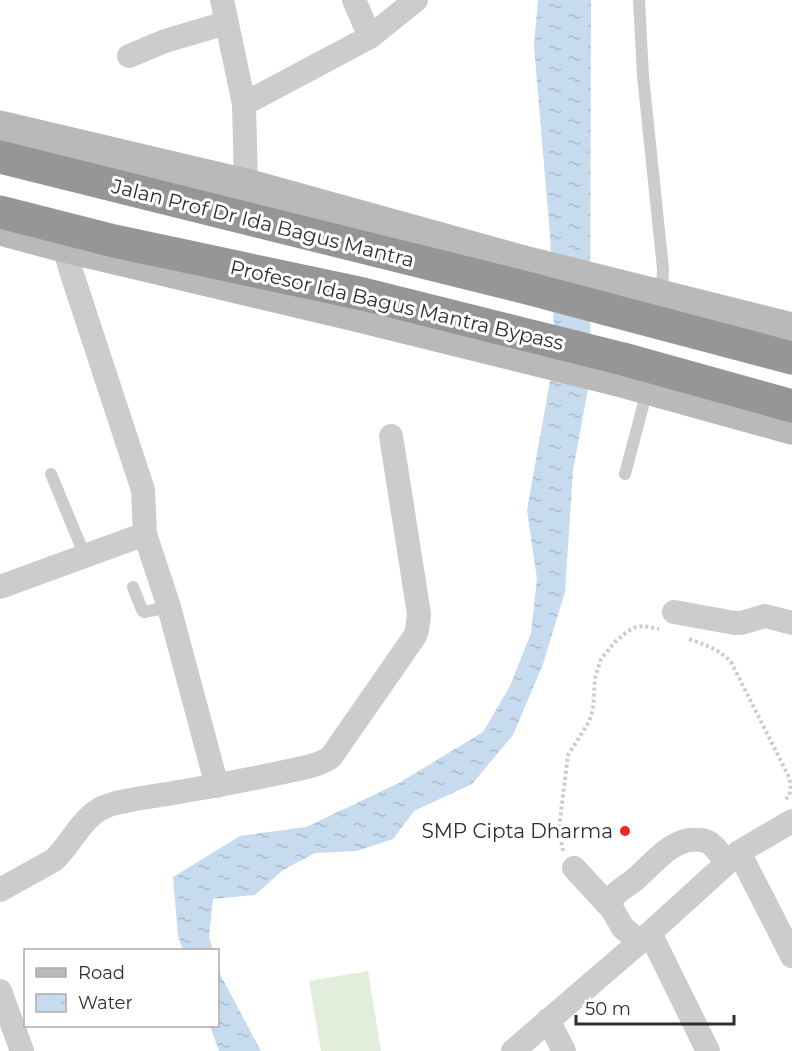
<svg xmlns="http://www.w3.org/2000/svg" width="792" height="1051" viewBox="0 0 792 1051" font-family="Montserrat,sans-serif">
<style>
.pitch{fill:#e3eddb}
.water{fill:url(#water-ripples)}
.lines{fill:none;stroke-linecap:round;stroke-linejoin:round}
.path{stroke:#ccc;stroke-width:4;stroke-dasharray:3 3;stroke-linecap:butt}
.lane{stroke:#ccc;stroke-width:12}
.street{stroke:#ccc;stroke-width:24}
.secondary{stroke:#b9b9b9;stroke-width:33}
.highway{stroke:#969696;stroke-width:33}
.poi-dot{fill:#f12525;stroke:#fff;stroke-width:2}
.labels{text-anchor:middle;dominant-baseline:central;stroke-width:6;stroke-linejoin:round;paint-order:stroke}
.street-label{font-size:20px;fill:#2f2f2f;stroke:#fff}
.poi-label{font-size:20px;fill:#2f2f2f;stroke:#fff;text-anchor:end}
</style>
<defs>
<pattern id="water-ripples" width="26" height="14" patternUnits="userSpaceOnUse" patternTransform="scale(1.5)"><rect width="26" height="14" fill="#c6dbee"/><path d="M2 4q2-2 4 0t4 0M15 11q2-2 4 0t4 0" fill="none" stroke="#aabccc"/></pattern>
</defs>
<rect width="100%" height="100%" fill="#fff"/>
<!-- pitch -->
<path class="pitch" d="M368 971 381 1051H321L309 981Z"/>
<!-- water -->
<path class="water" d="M538 0H591L590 378 573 470 565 592 543 664 513 735 472 784 414 811 393 839 357 851 315 853 283 870 255 895 213 899 209 937 213 950H183L178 936 173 877 240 836 306 827 399 783 483 732 510 686 531 633 537 579 527 510 555 353 550 235 534 46Z
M218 965 221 976 261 1051H219L210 1026H218Z"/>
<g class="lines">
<!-- path -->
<path class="path" d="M689 639C705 645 719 649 731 662L789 777C791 786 792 792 786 799
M563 851 559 828 568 755 589 722 593 709 595 678 601 659 615 642 628 631 636 627 644 626 659 629"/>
<!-- lane -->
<path class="lane" d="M639 0 643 76 663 269 662 295
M51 474 85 556
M625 474 647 391
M133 587 142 610 144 612 169 607"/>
<!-- street -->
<path class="street" d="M222 0 244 104 246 185
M354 0 370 37
M129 56 165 41 226 23
M244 104 370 37 416 0
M64 246 71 271 143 490 145 534 169 607 217 786
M0 587 145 534
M674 612 735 623H741L765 616 792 623
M739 852 792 956
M574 868 612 909 623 928 640 942
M0 890 54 860C71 844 82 817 104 807 119 800 149 797 167 794 205 788 242 781 279 773 296 769 317 767 331 757L415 636 417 630 419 614 391 436
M612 909C608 895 624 888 633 881 652 866 672 836 699 840 704 840 708 841 712 845 718 850 722 857 727 863
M650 933 708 1051
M0 991 22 1051
M548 1020 564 1051
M513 1051 650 933 739 852 792 821"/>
<!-- secondary -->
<path class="secondary" d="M0 127 246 185 520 261 792 329
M0 229 64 246 355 315 622 381 792 428"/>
<!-- highway -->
<path class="highway" d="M0 157 527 288 792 358
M0 212 114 241 363 294 623 359 792 406"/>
</g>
<!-- markers -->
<circle class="poi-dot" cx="625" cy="831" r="6"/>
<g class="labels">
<!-- street labels -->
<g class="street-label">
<text transform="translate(263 223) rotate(14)">Jalan Prof Dr Ida Bagus Mantra</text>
<text transform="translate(397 305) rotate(13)">Profesor Ida Bagus Mantra Bypass</text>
</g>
<!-- poi labels -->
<g class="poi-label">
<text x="613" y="831">SMP Cipta Dharma</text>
</g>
</g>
<!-- legend -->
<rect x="24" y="949" width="195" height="78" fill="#ffffff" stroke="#acacac" stroke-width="1.5"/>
<rect x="36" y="968" width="30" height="9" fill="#b9b9b9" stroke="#acacac" stroke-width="1.5"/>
<text x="78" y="979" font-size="18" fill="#2f2f2f">Road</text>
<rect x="36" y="994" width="30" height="18" fill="url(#water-ripples)" stroke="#acacac" stroke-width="1.5"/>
<text x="78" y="1009" font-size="18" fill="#2f2f2f">Water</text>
<!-- scale -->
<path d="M576 1015v9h158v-9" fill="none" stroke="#2f2f2f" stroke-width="3"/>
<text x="585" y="1015" font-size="18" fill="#2f2f2f" stroke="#ffffff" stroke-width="4.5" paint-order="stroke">50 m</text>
</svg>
